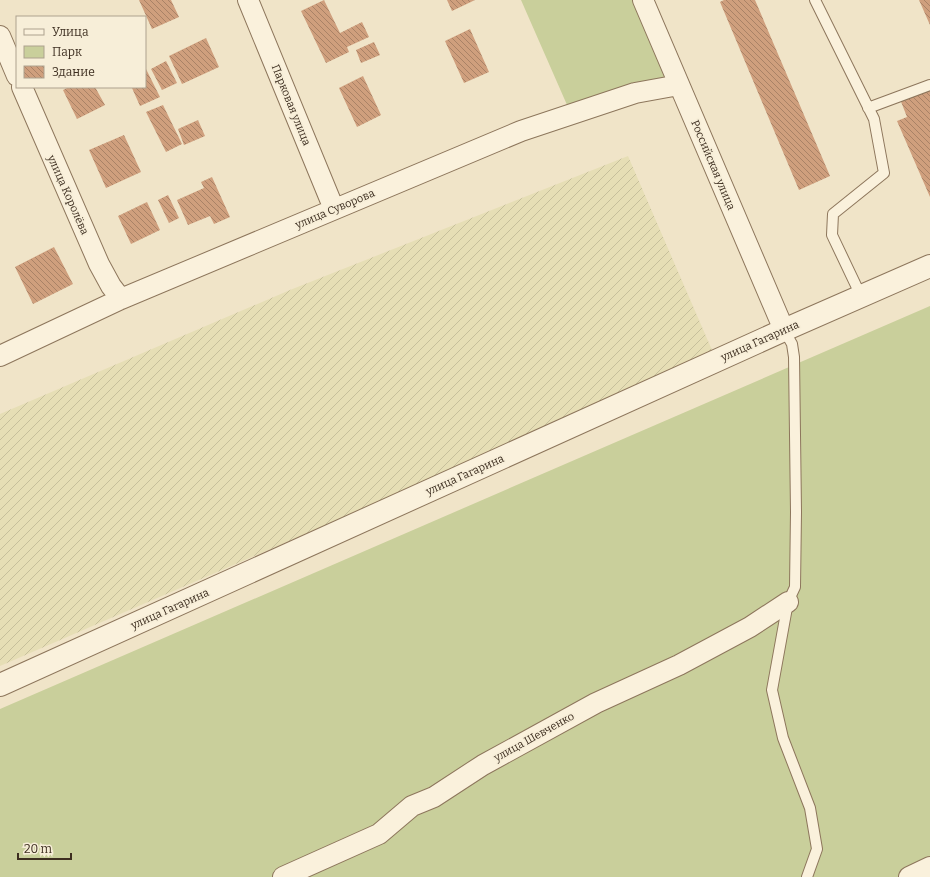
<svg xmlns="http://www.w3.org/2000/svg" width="930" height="877" viewBox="0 0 930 877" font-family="Bitter,serif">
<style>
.farmland{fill:url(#farmland-furrows)}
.green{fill:#c9cf9b}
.building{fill:url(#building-back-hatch)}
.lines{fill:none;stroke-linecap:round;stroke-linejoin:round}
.service-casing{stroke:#8d765c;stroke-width:12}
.minor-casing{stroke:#8d765c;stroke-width:22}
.tertiary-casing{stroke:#8d765c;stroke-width:24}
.service{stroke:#faf1dc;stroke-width:10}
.minor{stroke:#faf1dc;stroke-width:20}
.tertiary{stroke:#faf1dc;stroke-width:22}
.labels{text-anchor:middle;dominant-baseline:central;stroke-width:3.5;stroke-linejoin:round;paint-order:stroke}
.street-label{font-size:11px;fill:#3d2e20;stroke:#f7eed8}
</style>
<defs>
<pattern id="farmland-furrows" width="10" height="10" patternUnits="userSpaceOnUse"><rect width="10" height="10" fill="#e6deb5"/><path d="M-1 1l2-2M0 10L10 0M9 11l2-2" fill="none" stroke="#c6bf9b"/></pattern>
<pattern id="building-back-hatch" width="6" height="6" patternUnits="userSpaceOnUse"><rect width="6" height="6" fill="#cf9f7d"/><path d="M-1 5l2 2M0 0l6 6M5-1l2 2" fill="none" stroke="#a98266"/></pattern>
</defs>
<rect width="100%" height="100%" fill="#f0e4c8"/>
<!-- farmland -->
<path class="farmland" d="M628 156 715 357 0 666V414L290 290Z"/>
<!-- green -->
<path class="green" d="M521 0H643L679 85 571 114Z
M930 306V877H0V709Z"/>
<!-- building -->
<path class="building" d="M139 0H171L179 17 152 29Z
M324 0 340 33 362 22 369 37 347 47 349 52 326 63 301 11Z
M447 0H475L452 11Z
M724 0H755L830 176 799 190 720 2Z
M919 0H930V25Z
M470 29 489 72 464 83 445 41Z
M206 38 219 67 182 84 169 56Z
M374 42 380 55 361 63 356 50Z
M166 61 177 83 162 90 151 69Z
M145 67 160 97 140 106 132 88 145 87Z
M363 76 381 115 357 127 339 88Z
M930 86V197L897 121 907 117 900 99Z
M69 87H95L105 105 77 119 63 90Z
M163 105 182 144 166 152 146 112Z
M198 120 205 136 184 145 178 129Z
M124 135 141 172 106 188 89 150Z
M212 177 230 217 214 224 210 216 188 225 177 200 204 188 201 182Z
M168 195 179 218 169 223 158 200Z
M147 202 160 230 131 244 118 216Z
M54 247 73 284 33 304 15 267Z"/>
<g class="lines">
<defs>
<path id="service" d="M815 0 874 119 884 173 833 214 832 235 861 296
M868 108 930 85
M784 330 792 344 794 357 796 512 795 587 788 602 772 690 783 738 810 808 817 849 807 877"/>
<path id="minor" d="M248 0 334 209
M643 0 784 330
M0 36 17 76
M22 87 99 264 111 286 121 299
M0 356 121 299 521 131 635 93 679 85
M283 877 379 834 412 806 434 797 483 765 596 703 679 665 750 627 788 602
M909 877 930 867"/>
<path id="tertiary" d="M0 685 784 330 930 266"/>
</defs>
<!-- service casing -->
<use href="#service" class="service-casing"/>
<!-- minor casing -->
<use href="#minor" class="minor-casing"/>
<!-- tertiary casing -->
<use href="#tertiary" class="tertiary-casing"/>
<!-- service -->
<use href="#service" class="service"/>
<!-- minor -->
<use href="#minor" class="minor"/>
<!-- tertiary -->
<use href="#tertiary" class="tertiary"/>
</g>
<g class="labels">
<!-- street labels -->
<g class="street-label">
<text transform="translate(291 105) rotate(68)">Парковая улица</text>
<text transform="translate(713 165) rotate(67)">Российская улица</text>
<text transform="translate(68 195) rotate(66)">улица Королёва</text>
<text transform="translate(335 209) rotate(-23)">улица Суворова</text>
<text transform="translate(760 341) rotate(-24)">улица Гагарина</text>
<text transform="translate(465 475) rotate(-24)">улица Гагарина</text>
<text transform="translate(170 609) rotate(-24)">улица Гагарина</text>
<text transform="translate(534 737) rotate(-29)">улица Шевченко</text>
</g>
</g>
<!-- legend -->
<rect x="16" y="16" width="130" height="72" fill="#f7eed8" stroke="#ada18e"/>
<rect x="24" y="29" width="20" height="6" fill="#faf1dc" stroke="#ada18e"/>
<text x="52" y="36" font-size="12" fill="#3d2e20">Улица</text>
<rect x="24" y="46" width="20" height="12" fill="#c9cf9b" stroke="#ada18e"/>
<text x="52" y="56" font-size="12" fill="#3d2e20">Парк</text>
<rect x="24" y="66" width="20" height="12" fill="url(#building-back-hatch)" stroke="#ada18e"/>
<text x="52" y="76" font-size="12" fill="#3d2e20">Здание</text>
<!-- scale -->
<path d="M18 853v6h53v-6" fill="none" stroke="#3d2e20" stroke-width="2"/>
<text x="24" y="853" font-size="12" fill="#3d2e20" stroke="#f7eed8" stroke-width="3" paint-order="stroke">20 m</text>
</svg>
